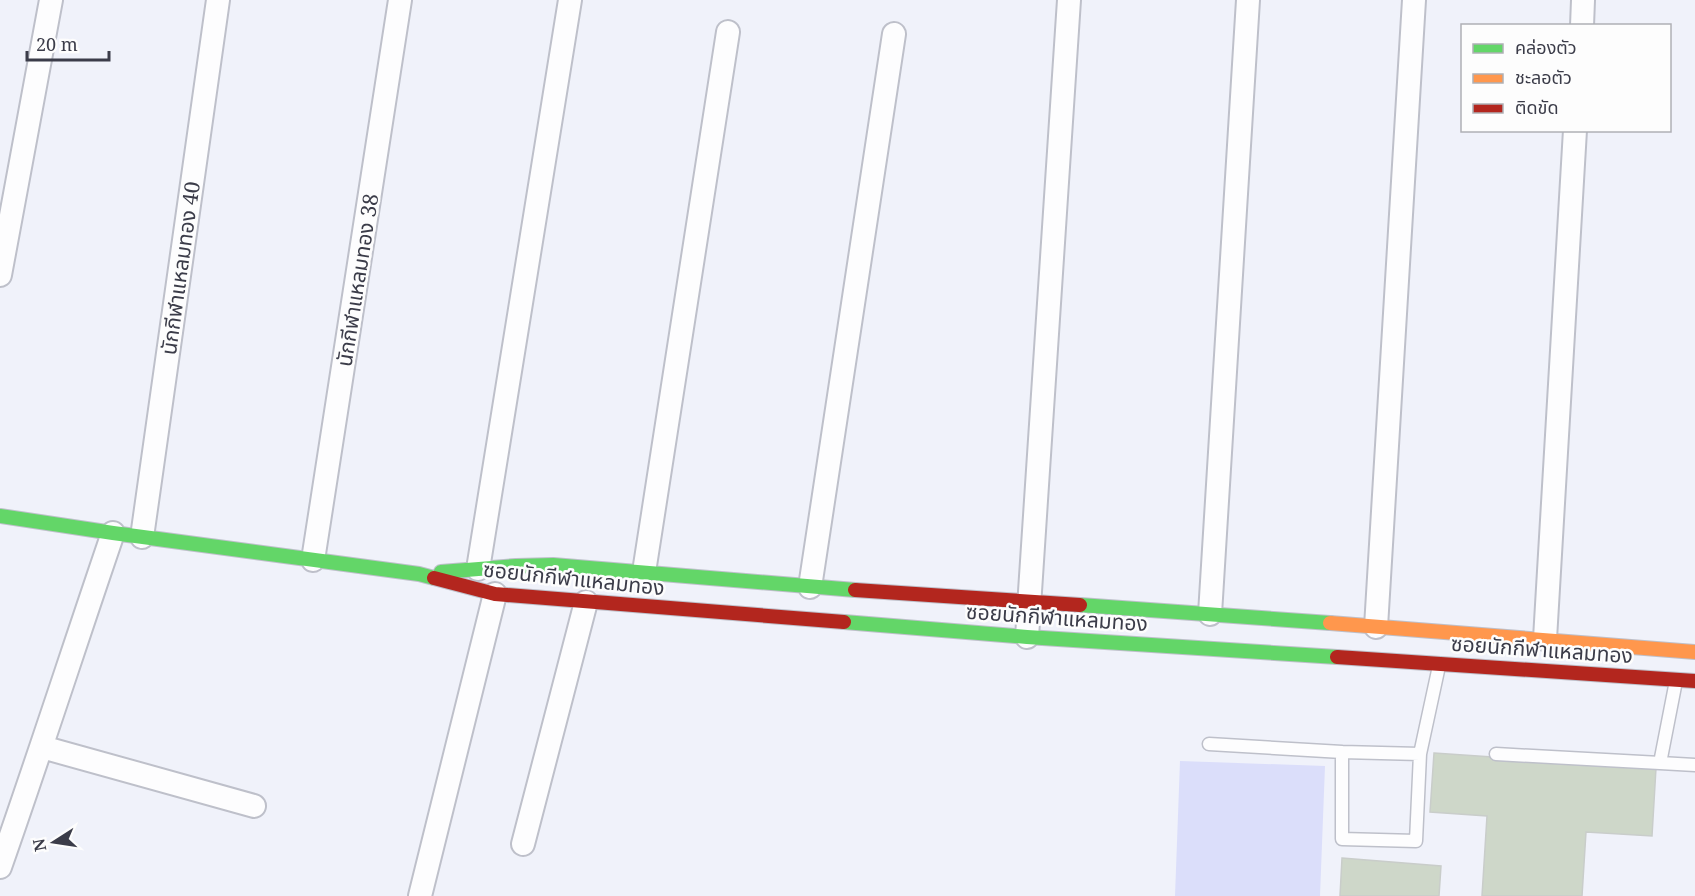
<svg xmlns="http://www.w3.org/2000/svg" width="1695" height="896" viewBox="0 0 1695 896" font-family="'Noto Serif','Noto Sans Thai',serif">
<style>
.green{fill:#dbdefa}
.building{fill:#ced7c9;stroke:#c9cdca;stroke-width:1.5}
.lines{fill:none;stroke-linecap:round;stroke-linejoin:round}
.lane-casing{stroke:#bec0ca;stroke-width:15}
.street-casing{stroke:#bec0ca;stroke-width:26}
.fast-casing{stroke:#bec0ca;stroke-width:16}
.slow-casing{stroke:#bec0ca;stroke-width:16}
.jam-casing{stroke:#bec0ca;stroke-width:16}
.lane{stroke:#fdfdfe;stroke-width:12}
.street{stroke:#fdfdfe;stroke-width:22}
.fast{stroke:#63d668;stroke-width:14}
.slow{stroke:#ff974d;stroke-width:14}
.jam{stroke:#b3261e;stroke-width:14}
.labels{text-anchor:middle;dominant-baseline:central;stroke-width:5;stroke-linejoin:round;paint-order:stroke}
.street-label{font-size:21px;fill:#3b3c49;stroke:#fdfdfd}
</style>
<rect width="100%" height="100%" fill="#f0f2fa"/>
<!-- green -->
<path class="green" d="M1180 761 1325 766 1320 896H1175Z"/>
<!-- building -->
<path class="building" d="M1434 753 1656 768 1652 836 1586 832 1582 896H1482L1487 816 1430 812Z
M1342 858 1441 866 1439 896H1340Z"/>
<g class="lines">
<defs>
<path id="lane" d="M1676 681 1660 763 1695 765
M1209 744 1342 752
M1420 754 1342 752V839L1416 841 1420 754 1439 666
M1496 754 1660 763"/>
<path id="street" d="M1582 26 1583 0
M0 275 51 0
M142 537 218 0
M313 560 400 0
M478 569 570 0
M644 572 728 32
M810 587 894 34
M1210 614 1248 0
M1376 627 1414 0
M1027 637 1069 0
M1545 639 1575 130
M42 747 254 806
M523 844 586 602
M0 867C39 756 75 644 113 533
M420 896 495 594"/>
<path id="fast" d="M0 516 113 533 419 574 434 578
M441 572 516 566 553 565 855 590
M1080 605 1330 623
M844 622 1027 637 1337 657"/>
<path id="slow" d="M1330 623 1695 652"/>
<path id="jam" d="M434 578 495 594 844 622
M855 590 1080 605
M1337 657 1695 681"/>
</defs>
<!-- lane casing -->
<use href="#lane" class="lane-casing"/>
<!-- street casing -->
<use href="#street" class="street-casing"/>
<!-- fast casing -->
<use href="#fast" class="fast-casing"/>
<!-- slow casing -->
<use href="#slow" class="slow-casing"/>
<!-- jam casing -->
<use href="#jam" class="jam-casing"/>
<!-- lane -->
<use href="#lane" class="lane"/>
<!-- street -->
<use href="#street" class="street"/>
<!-- fast -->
<use href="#fast" class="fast"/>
<!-- slow -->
<use href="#slow" class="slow"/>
<!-- jam -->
<use href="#jam" class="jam"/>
</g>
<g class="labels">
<!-- street labels -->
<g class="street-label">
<text transform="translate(180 268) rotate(-82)">นักกีฬาแหลมทอง 40</text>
<text transform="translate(357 280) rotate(-81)">นักกีฬาแหลมทอง 38</text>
<text transform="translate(574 578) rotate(6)">ซอยนักกีฬาแหลมทอง</text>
<text transform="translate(1057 617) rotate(4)">ซอยนักกีฬาแหลมทอง</text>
<text transform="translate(1542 649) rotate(4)">ซอยนักกีฬาแหลมทอง</text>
</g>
</g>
<!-- legend -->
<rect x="1461" y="24" width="210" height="108" fill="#fdfdfd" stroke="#afb0b5" stroke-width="1.5"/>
<rect x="1473" y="44" width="30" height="9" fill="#63d668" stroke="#afb0b5" stroke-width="1.5"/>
<text x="1515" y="54" font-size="18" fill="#3b3c49">คล่องตัว</text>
<rect x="1473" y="74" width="30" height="9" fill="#ff974d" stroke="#afb0b5" stroke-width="1.5"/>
<text x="1515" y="84" font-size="18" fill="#3b3c49">ชะลอตัว</text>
<rect x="1473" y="104" width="30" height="9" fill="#b3261e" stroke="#afb0b5" stroke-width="1.5"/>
<text x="1515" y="114" font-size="18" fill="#3b3c49">ติดขัด</text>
<!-- north arrow -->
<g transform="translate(54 842) rotate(258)" stroke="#fdfdfd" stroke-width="4.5" paint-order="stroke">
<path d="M0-4.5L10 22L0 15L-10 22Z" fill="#3b3c49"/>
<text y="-9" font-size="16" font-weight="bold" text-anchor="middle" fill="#3b3c49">N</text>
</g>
<!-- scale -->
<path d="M27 51v9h82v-9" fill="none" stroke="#3b3c49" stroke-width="3"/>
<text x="36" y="51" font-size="18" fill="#3b3c49" stroke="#fdfdfd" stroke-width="4.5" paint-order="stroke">20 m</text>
</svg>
